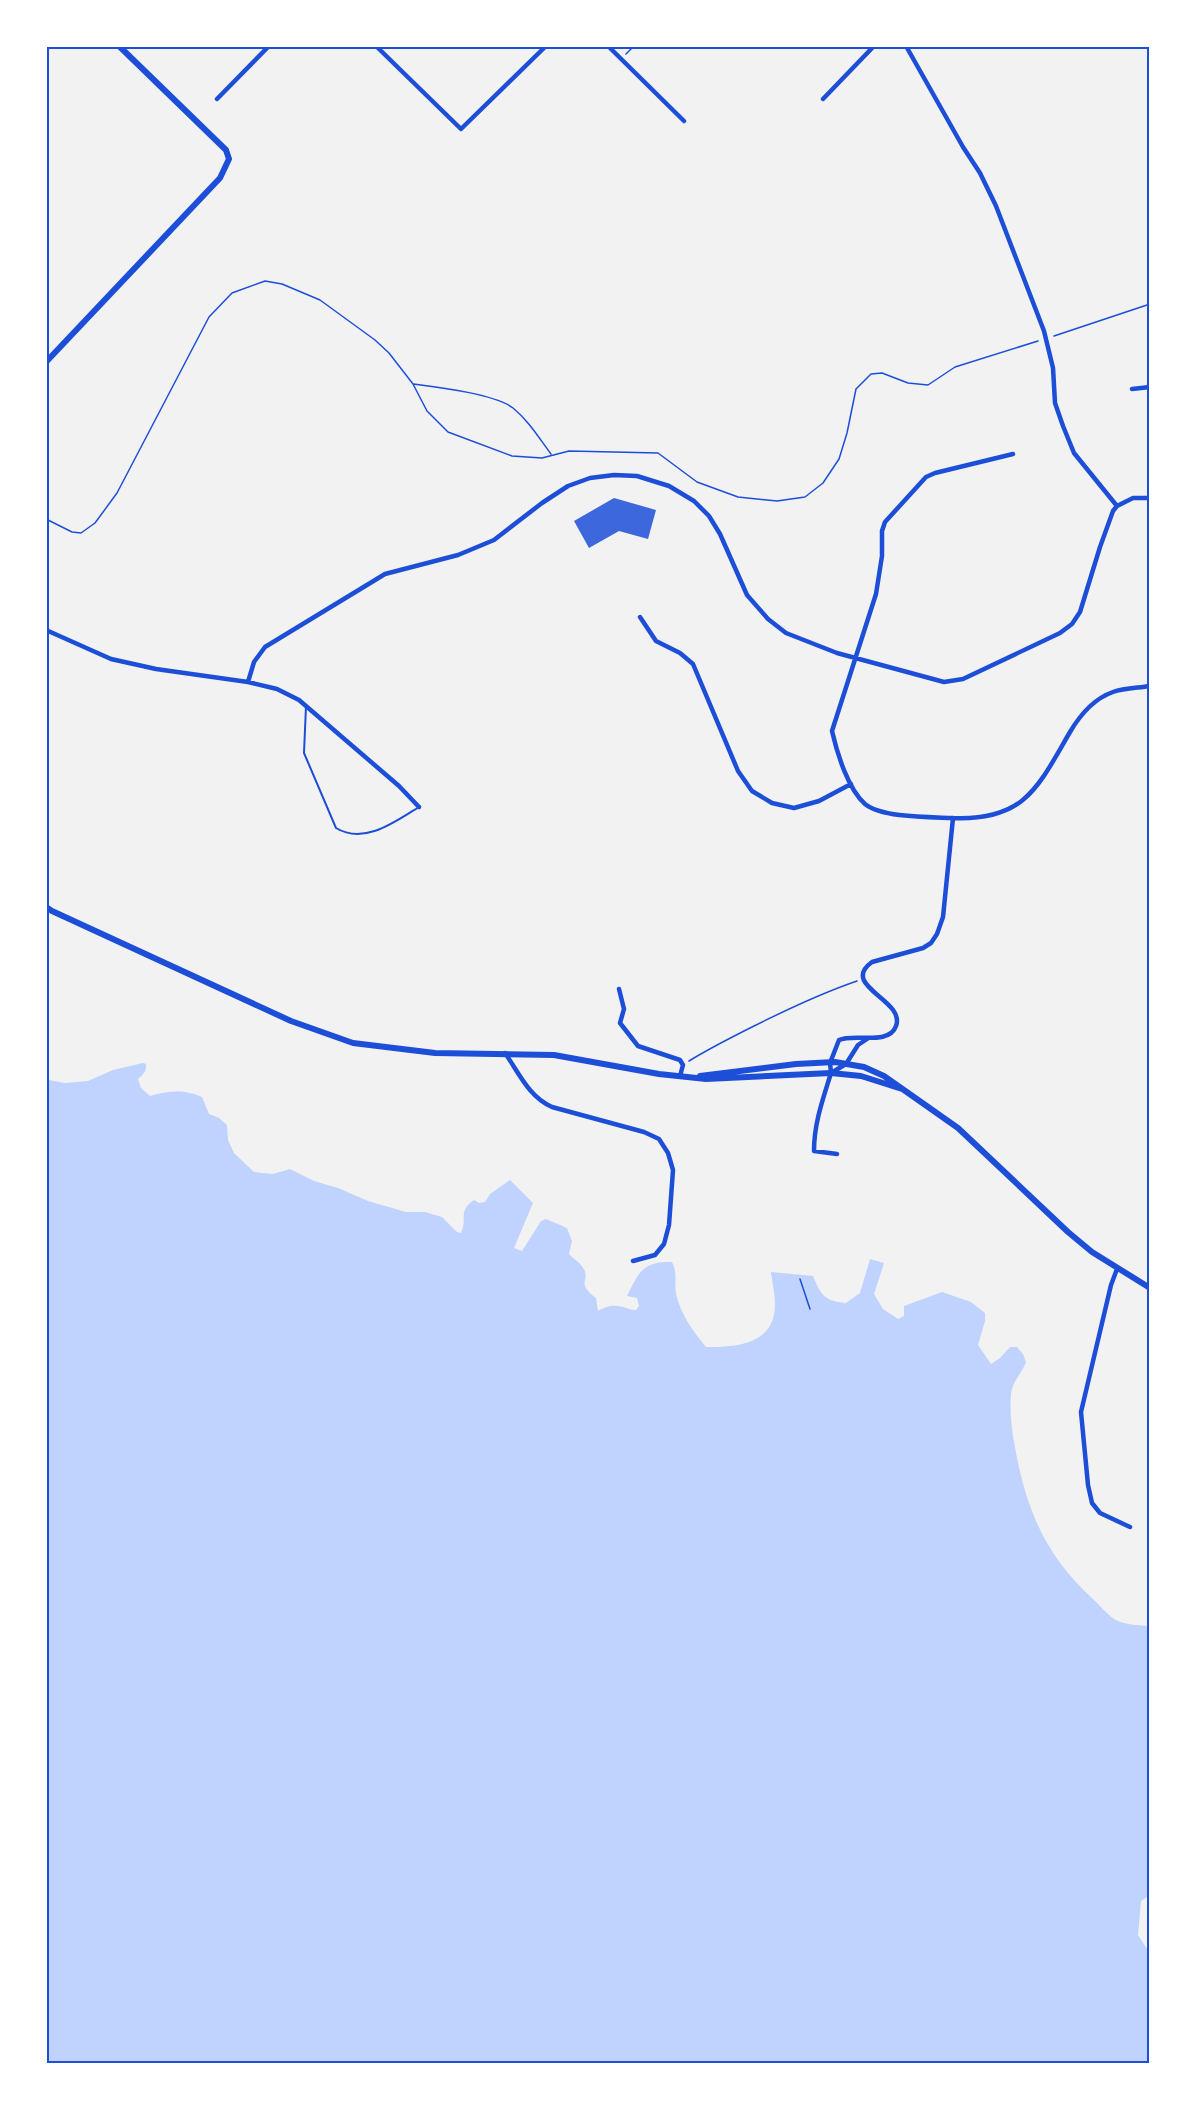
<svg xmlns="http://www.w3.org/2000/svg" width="1196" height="2110" viewBox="0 0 1196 2110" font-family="Helvetica,sans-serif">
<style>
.water{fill:#bfd3fe}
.building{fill:#3d67dc}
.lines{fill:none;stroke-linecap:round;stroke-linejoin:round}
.path{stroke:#1d4ed8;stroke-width:1.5}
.service{stroke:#1d4ed8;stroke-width:2}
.minor{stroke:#1d4ed8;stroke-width:4.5}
.tertiary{stroke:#1d4ed8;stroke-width:6}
.neatline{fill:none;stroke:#1d4ed8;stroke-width:2}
</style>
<rect width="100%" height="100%" fill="#f2f2f2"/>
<!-- water -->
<path class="water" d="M143 1063 146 1064C147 1071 143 1075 138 1079L141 1088 150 1096C169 1091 184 1089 202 1097L209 1114 219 1118 227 1125 228 1140 234 1153 254 1172 273 1174 290 1169 314 1181 338 1188 368 1201 406 1212H425L442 1217 457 1232 461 1233C468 1218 457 1212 474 1200L479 1203 485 1202 490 1194 510 1180 533 1203 514 1248 522 1251 541 1221 546 1219 567 1228 572 1241 569 1254C573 1259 580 1262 583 1268 592 1281 574 1281 596 1298L598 1311C604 1308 609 1305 617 1306 624 1306 629 1310 636 1310L639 1306 637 1298 627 1296C639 1272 643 1261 672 1262 678 1274 674 1282 676 1294 681 1315 693 1331 706 1347 736 1347 775 1345 775 1304 775 1294 772 1282 771 1272L813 1276C821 1295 824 1301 846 1303L860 1293 870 1259 884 1263 874 1294 883 1309 898 1319 904 1316V1306L942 1292 971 1302 985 1313V1321L978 1345 991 1364 1000 1358 1010 1347H1017L1023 1354 1026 1362C1022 1373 1012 1382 1011 1394 1009 1416 1013 1437 1017 1458 1029 1517 1049 1559 1094 1600 1100 1606 1107 1614 1114 1619 1124 1625 1138 1625 1149 1626L1150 1895 1141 1901 1138 1935 1149 1952V2063H47L46 1077 49 1080 65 1083 88 1081 113 1070Z"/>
<!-- building -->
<path class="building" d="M614 498 656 510 648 539 619 531 589 548 574 521Z"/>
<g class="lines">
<!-- path -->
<path class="path" d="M626 54 634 46
M1054 336 1150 304
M414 384C437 387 495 394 513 408 529 421 539 438 551 454
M46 519 72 532 81 533 95 523 117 493 209 317 232 293 265 281 282 284 320 300 375 340 389 353 413 384 427 411 448 432 512 456 542 458 569 451 658 453 697 482 738 497 777 501 805 497 823 483 839 459 847 433 856 389 871 374 882 373 908 383 928 385 955 367 1038 341
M689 1061C710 1048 732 1037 754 1026 788 1009 822 993 857 981
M800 1279 810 1309"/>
<!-- service -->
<path class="service" d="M306 706 304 753 336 828C364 845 395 822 419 807"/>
<!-- minor -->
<path class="minor" d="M376 46 461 129 546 46
M608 46 684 121
M906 46 963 147 980 173 996 206 1044 331 1053 368 1055 403 1063 426 1074 453 1117 506
M217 99 269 46
M823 99 874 46
M1132 389 1150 387
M640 617 656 641 680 653 693 664 738 771 752 791 772 803 794 808 819 801 851 784
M46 630 111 659 156 669 248 682 277 689 299 700 399 786 419 807
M248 682 254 662 265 647 385 574 458 555 494 540 542 503 568 486 590 478 614 475 637 476 669 486 694 501 709 516 720 534 747 595 768 619 786 633 837 653 944 682 963 679 1060 633 1072 624 1080 612 1100 547 1113 511 1117 506 1133 498H1150
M953 818C930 817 882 818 865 804 848 789 837 753 832 731L876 594 882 556V531L885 522 926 477 935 473 1013 454
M619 989 624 1009 620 1023 638 1046 680 1060 683 1065 680 1076
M505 1053C519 1073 529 1097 552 1107L644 1132 659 1139 668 1153 673 1170 669 1225 664 1244 655 1255 633 1261
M831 1073 830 1063 839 1040C854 1033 889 1046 896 1026 906 1000 839 986 872 962L923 948 931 943 937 934 943 917 953 818C1025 821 1038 787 1070 732 1080 715 1093 699 1113 692 1124 688 1138 688 1150 686
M831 1073C823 1099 814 1123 814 1151L837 1154
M831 1073 846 1064 858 1045 867 1039
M1117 1269 1111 1285 1081 1412 1088 1485 1092 1503 1100 1513 1130 1527"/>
<!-- tertiary -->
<path class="tertiary" d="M46 362 220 178 229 159 226 150 119 46
M46 907 52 911 291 1021 353 1043 435 1053 554 1055 659 1074 706 1079 831 1073 861 1076 902 1089
M700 1076 796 1064 835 1062 864 1067 884 1076 958 1128 1068 1232 1092 1252 1150 1288"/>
</g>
<!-- border -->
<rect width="1196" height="2110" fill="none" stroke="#ffffff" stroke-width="96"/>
<rect x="48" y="48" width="1100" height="2014" class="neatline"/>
</svg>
